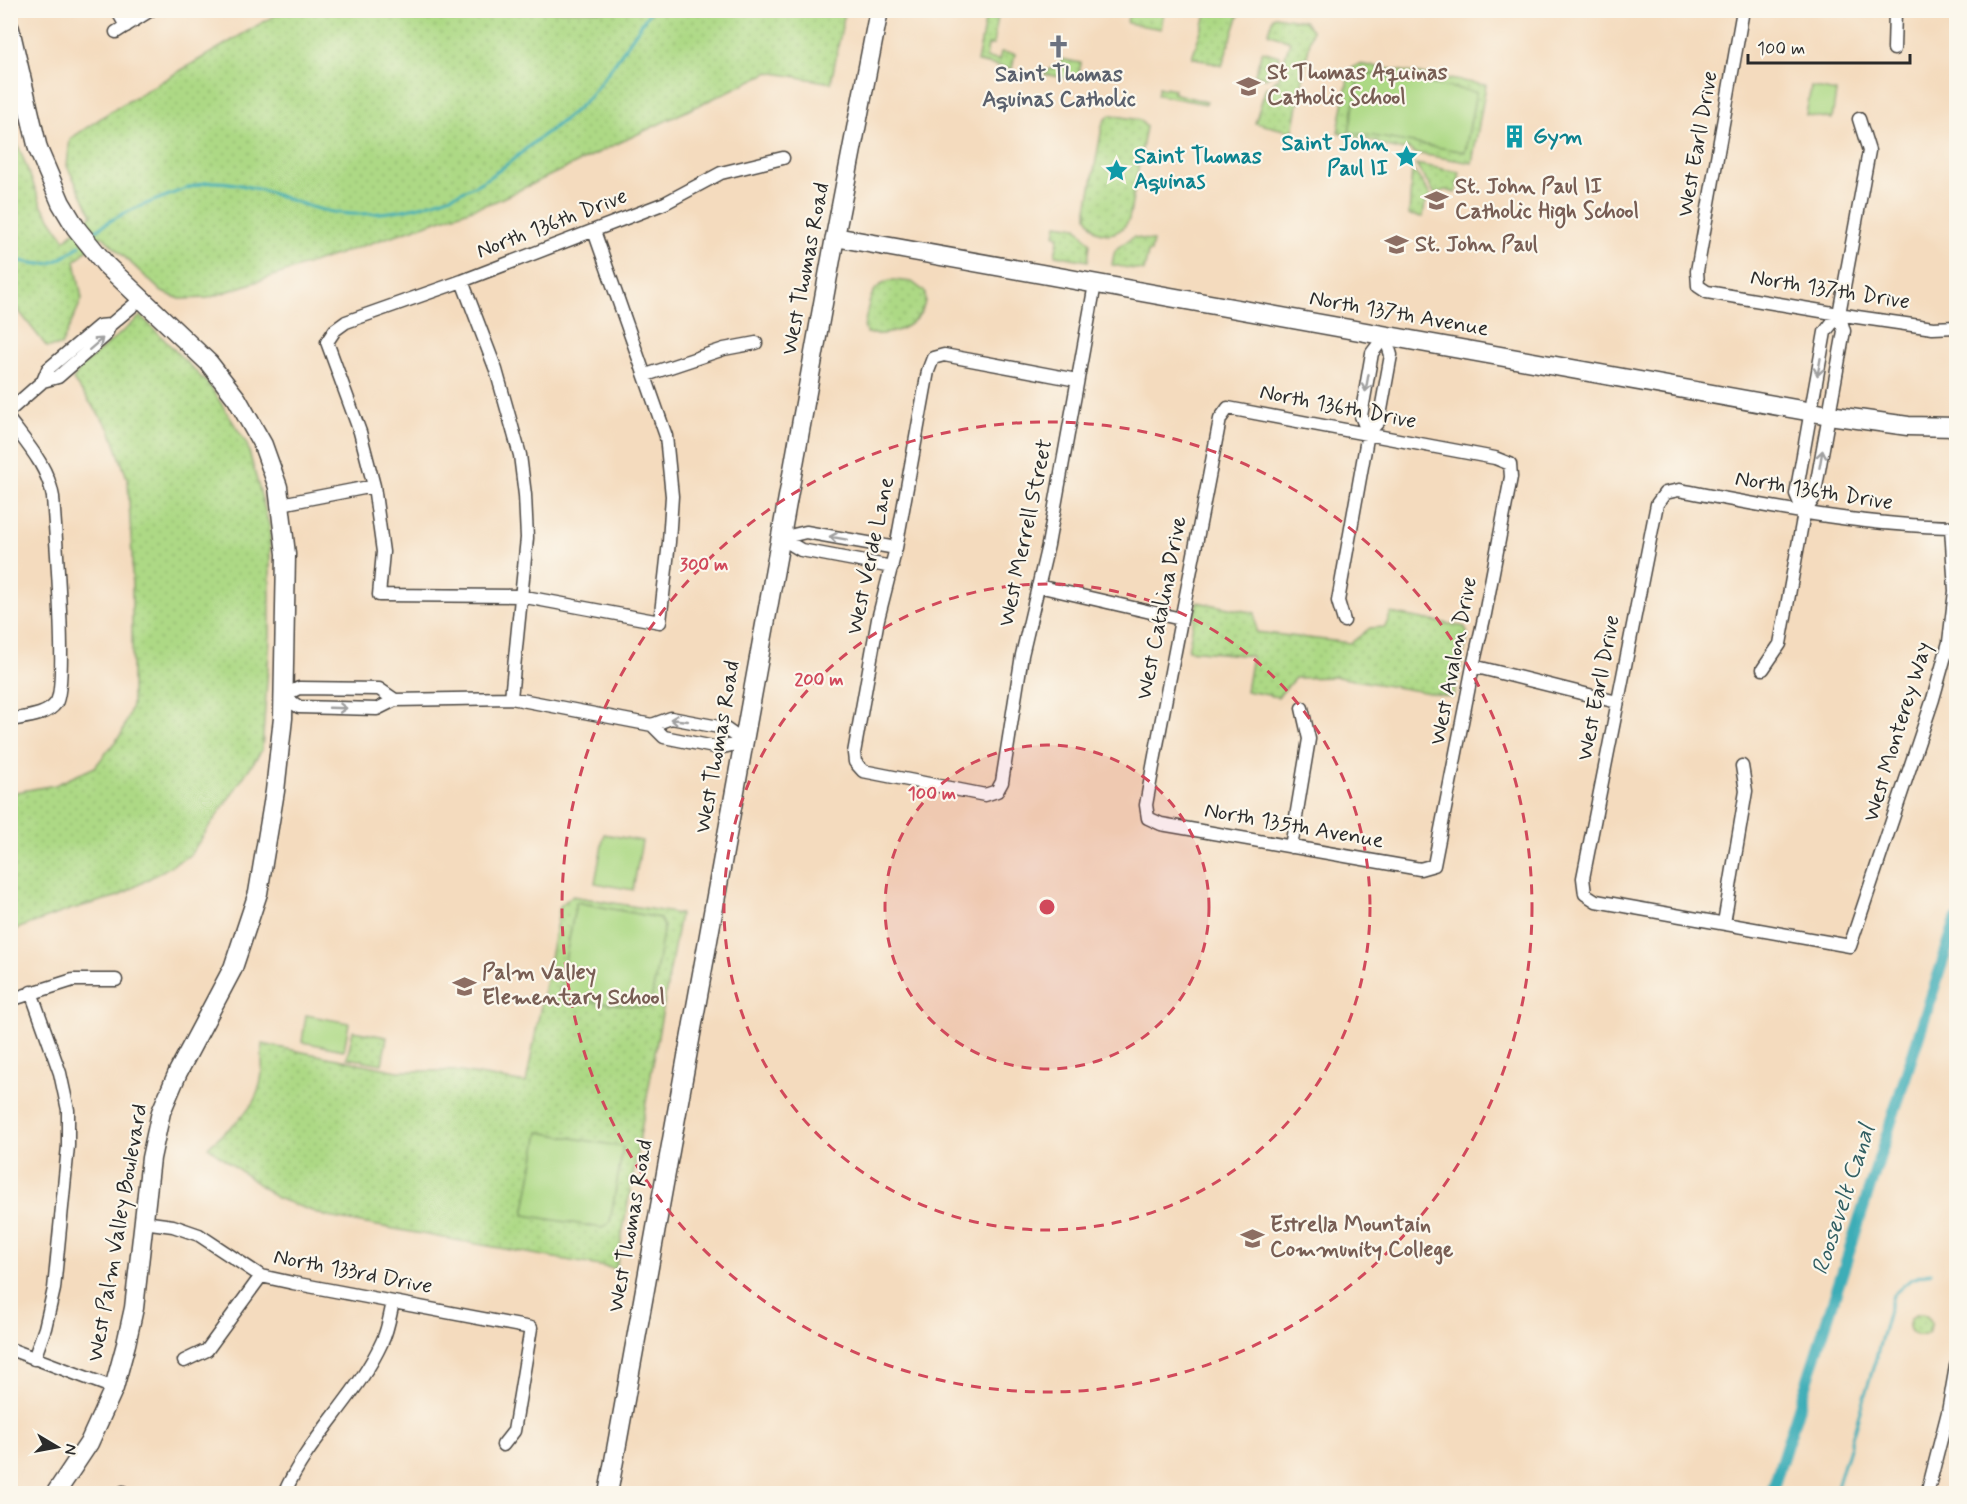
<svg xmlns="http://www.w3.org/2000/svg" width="1967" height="1504" viewBox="0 0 1967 1504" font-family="Mynerve,sans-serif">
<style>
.green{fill:url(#green-dots);stroke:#6c8258;stroke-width:1.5}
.pitch{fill:#add985;stroke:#6c8258;stroke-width:1.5}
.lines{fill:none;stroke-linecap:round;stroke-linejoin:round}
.stream{stroke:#3dadb7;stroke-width:3}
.canal{stroke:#3dadb7;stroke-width:12}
.street-casing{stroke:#494541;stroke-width:15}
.secondary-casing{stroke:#494541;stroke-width:21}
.street{stroke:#fff;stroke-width:12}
.secondary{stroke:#fff;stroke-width:18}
.oneway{stroke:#a0a0a0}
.ring{fill:none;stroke:#d1495b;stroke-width:3;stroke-dasharray:10 8}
.labels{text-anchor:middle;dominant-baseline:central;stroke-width:4.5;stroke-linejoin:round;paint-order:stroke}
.education-label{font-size:22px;font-weight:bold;fill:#785e54;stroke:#fbf7ec;text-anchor:start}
.worship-label{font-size:22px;font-weight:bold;fill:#5b616d;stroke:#fbf7ec}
.culture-label{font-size:22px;font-weight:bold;fill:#0d838f;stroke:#fbf7ec;text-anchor:start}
.street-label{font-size:22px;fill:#2b2b2b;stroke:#fbf7ec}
.water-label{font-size:24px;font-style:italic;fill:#325f63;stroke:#fbf7ec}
.centre{fill:#d1495b;stroke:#fbf7ec;stroke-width:3}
.ring-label{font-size:18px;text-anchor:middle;font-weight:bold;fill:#d1495b;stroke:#fbf7ec;stroke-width:4.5;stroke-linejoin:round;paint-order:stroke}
</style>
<defs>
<pattern id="green-dots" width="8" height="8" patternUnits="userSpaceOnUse" patternTransform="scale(1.5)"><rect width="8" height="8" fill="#add985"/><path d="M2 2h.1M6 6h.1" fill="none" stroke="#95ba73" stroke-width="1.8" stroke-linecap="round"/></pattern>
</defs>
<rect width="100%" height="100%" fill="#fbf7ec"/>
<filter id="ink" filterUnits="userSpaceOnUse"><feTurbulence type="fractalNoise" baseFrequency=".0167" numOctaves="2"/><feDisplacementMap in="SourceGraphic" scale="12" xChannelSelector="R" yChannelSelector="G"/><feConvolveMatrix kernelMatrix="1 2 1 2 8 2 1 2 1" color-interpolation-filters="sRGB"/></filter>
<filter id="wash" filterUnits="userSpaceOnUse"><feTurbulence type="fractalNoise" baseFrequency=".008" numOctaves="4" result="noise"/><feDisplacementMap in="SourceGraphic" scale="24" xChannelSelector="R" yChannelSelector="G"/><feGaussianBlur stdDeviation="1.35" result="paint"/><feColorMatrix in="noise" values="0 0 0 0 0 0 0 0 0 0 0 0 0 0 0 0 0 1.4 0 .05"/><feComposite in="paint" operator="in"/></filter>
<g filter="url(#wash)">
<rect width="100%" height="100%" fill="#f4dbbe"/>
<!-- green -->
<path class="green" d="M1208 10 1240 11 1222 66 1192 57Z
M282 11H845L831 83 769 72 496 201 208 298 180 299 162 292 102 236 75 261 82 299 61 346 47 347 11 301 10 125 42 206 65 240 92 215 67 166 70 139 113 110Z
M987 11H999L993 45H988L986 58 999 60 1001 52 1015 54 1012 69 977 62Z
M1129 11H1164L1161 29 1127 23Z
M1275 16 1304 21 1312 30 1293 132 1255 123 1266 87 1272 88 1275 79 1278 80 1290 41 1268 33 1273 17Z
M1262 51 1279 56 1275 71 1266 78 1255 74Z
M1061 59 1081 63 1078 80 1043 74 1060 63Z
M1359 64 1486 85 1472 163 1414 153 1409 149C1394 151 1385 146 1372 141 1361 138 1349 136 1338 132L1349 73 1352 68Z
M1159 87 1165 89 1166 87 1174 89 1173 93 1207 102 1206 104 1157 95Z
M1110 115 1140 120 1146 127 1129 219C1123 233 1109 237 1096 231L1087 217V209L1103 122Z
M1415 164 1460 172 1456 193 1445 190 1435 194Z
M1412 168 1431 196 1425 204 1423 217 1409 215Z
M1057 224 1077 227 1090 243 1088 261 1055 255 1059 236 1055 235Z
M1133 237 1153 241 1151 252H1148L1144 271 1112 265C1115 242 1118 250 1133 237Z
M894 280 912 282 925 292C929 322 892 339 867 333L864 327C869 305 868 284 894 280Z
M141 316 210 386 247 444 270 528V638L262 750 190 855 119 896 72 909 11 931V793L55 785 95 767 122 733 132 705V557L128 481 110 429 73 380 81 367Z
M1197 602 1255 613 1256 632 1351 643 1370 628 1385 627 1391 613 1465 627 1468 636 1453 697 1337 677 1295 678 1278 697 1246 691 1252 656 1188 650Z
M572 896 680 914 616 1269 328 1217 277 1198 208 1147C234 1122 258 1112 262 1073 263 1063 261 1054 262 1044L398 1071H454L526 1083 560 906Z
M353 1031 387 1037 382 1064 347 1058Z
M1909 1325a11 11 0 1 1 22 0a11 11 0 1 1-22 0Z"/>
<!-- pitch -->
<path class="pitch" d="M1360 72 1476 92 1465 152 1349 132Z
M1811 87 1836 92 1832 119 1806 115Z
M604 834 642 841 633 890 595 883Z
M576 902 659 918 664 926 650 1008 558 998Z
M306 1015 349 1023 344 1050 302 1042Z
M539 1132 623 1147 610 1222 602 1228 524 1215Z"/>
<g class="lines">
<!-- stream -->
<path class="stream" d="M89 236C114 215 139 207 169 195 183 190 197 183 212 182 228 181 247 186 261 190 293 200 324 215 358 214 398 214 440 203 476 185 499 173 518 155 538 139 557 125 578 111 593 92 614 66 632 38 651 10
M10 258C43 268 54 267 80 245
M1835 1494 1876 1358 1893 1295 1910 1280 1931 1272"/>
<!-- canal -->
<path class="canal" d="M1771 1494 1956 920"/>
</g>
</g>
<g filter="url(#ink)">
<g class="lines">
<defs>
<path id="street" d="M117 10 126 26
M1743 10 1697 271 1698 286 1707 292 1857 317 1933 328 1956 327
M116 32 151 10
M1894 49 1895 10
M594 231 666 436 672 496 669 542 660 622 520 596 379 595 383 552 374 486 360 432 327 342 335 330 346 322 462 281 665 203 721 173 783 158
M462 281 496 370 520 455 525 495 527 538 511 698
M646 375 724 349 756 343
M1077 380 944 355 933 358 928 371 896 548 878 619 854 753 855 762 863 771 985 795 997 791 1002 782 1022 655 1048 545 1095 284
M43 381 58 377 105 336 110 325 141 299
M1228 408 1495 458 1510 464 1511 477 1485 614 1473 666 1434 865 1420 869 1161 824 1148 818 1146 805C1169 676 1196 548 1220 419Z
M10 410 43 381 48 369 99 326 110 325
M10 421C28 445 48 467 53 497 55 527 68 686 56 703 47 716 25 717 10 720
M1368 433 1361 416 1372 353 1385 336
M281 504 374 486
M1804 513 1796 494 1825 332 1839 314
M1951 527 1955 591 1949 642 1933 699 1850 946 1596 901 1585 894 1583 878 1657 504 1665 493 1679 490C1771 507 1863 526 1956 527
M781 538 806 532 896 548
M781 538 801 550 892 567
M1038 586 1181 619
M1344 621 1338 601 1368 433 1379 421 1391 355 1385 336
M1473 666 1617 702
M1763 669 1780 644 1804 513 1814 498 1844 331 1839 314 1869 151 1859 119
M395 700 379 689 299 688 283 696 299 707 377 709 395 700 511 698 652 725 671 718 724 728 744 742
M652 725 664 737 719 748 744 742
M1291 847 1309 739 1302 708
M1724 923 1746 791 1742 766
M31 992 60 1073 68 1110V1146L54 1289 45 1328 34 1359
M10 1000 73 980H116
M143 1222 173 1226 199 1235 261 1276 293 1283 531 1328 514 1431 503 1445
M10 1349 114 1388
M184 1361 207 1350 261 1276
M123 1492V1494
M284 1494C308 1438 357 1397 382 1342 388 1330 390 1315 393 1302
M1927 1494 1948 1412 1956 1366"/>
<path id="secondary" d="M10 29 38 149 61 203 76 228 106 265 209 363 237 399 263 445 278 487 286 554 283 718 275 791 258 893 233 968 178 1072 161 1112 151 1158 134 1308 126 1344 114 1388 89 1443 55 1494
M835 237 1829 415 1908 426 1956 427
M608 1494 835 237 879 10"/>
</defs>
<!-- street casing -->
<use href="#street" class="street-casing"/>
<!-- secondary casing -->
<use href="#secondary" class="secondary-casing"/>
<!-- street -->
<use href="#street" class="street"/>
<!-- secondary -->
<use href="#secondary" class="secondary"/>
</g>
<!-- one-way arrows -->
<defs><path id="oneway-shaft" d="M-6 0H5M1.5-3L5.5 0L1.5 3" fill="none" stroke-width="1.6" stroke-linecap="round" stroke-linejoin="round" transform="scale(1.5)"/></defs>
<g class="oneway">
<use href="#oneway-shaft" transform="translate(96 344) rotate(-41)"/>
<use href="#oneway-shaft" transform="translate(1819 367) rotate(100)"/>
<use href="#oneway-shaft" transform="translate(1367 383) rotate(100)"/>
<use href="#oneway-shaft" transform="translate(1821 459) rotate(-80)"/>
<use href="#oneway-shaft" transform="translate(838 538) rotate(-170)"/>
<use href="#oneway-shaft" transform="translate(338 708) rotate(2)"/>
<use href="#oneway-shaft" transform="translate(679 720) rotate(-174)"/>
</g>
</g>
<!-- distance rings -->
<circle cx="1047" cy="907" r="162" fill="#d1495b" fill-opacity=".12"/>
<g class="ring">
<circle cx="1047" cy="907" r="162"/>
<circle cx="1047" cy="907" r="323"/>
<circle cx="1047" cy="907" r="485"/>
</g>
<!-- icons -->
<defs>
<symbol id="church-bare" viewBox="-9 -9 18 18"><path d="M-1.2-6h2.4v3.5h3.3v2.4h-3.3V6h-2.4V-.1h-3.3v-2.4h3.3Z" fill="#6b7280" stroke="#fbf7ec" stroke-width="2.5" paint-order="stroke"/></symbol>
<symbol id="school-bare" viewBox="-9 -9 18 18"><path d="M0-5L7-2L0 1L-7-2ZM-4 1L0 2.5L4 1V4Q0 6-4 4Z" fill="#8d6e63" stroke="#fbf7ec" stroke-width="2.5" paint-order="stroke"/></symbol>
<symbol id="building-bare" viewBox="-9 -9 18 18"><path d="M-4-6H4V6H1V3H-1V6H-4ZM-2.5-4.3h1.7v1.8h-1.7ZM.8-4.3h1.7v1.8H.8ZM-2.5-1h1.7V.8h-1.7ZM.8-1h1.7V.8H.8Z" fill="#0f9aa8" stroke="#fbf7ec" stroke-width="2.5" paint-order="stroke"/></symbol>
<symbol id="sight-bare" viewBox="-9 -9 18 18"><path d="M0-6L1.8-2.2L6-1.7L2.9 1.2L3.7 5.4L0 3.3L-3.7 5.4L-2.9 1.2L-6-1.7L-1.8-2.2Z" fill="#0f9aa8" stroke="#fbf7ec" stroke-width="2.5" paint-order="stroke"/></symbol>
<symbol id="university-bare" viewBox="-9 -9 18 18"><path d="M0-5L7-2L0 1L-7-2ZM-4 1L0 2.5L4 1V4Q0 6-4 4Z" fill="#8d6e63" stroke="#fbf7ec" stroke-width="2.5" paint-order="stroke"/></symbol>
</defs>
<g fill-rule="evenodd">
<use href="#church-bare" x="1042" y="30" width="33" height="33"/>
<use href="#school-bare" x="1232" y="70" width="33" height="33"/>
<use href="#building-bare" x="1498" y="120" width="33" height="33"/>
<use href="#sight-bare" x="1390" y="140" width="33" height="33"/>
<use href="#sight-bare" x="1100" y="154" width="33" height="33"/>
<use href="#school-bare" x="1420" y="184" width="33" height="33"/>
<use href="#school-bare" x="1380" y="228" width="33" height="33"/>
<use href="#school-bare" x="448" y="970" width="33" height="33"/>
<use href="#university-bare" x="1236" y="1222" width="33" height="33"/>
</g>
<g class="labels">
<!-- education labels -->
<g class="education-label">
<text x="1267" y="73">St Thomas Aquinas<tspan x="1267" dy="25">Catholic School</tspan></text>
<text x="1455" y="187">St. John Paul II<tspan x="1455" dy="25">Catholic High School</tspan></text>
<text x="1415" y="245">St. John Paul</text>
<text x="482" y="973">Palm Valley<tspan x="482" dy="25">Elementary School</tspan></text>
<text x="1270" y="1225">Estrella Mountain<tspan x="1270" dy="25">Community College</tspan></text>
</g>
<!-- worship labels -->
<g class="worship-label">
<text x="1059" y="75">Saint Thomas<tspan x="1059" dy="25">Aquinas Catholic</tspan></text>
</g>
<!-- culture labels -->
<g class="culture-label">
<text x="1533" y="137">Gym</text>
<text x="1388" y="144" text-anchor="end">Saint John<tspan x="1388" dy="25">Paul II</tspan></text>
<text x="1134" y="157">Saint Thomas<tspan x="1134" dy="25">Aquinas</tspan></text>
</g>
<!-- street labels -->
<g class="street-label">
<text transform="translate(1698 144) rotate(-80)">West Earll Drive</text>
<text transform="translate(552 224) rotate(-21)">North 136th Drive</text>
<text transform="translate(806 269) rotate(-79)">West Thomas Road</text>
<text transform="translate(1830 290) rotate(9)">North 137th Drive</text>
<text transform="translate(1399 314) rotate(10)">North 137th Avenue</text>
<text transform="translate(1338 407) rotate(11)">North 136th Drive</text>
<text transform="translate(1814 491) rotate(9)">North 136th Drive</text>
<text transform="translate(1026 533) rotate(-78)">West Merrell Street</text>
<text transform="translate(871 556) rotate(-78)">West Verde Lane</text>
<text transform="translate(1162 608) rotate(-79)">West Catalina Drive</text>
<text transform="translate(1454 661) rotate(-79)">West Avalon Drive</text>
<text transform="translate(1599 688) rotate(-79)">West Earll Drive</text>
<text transform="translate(1898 732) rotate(-73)">West Monterey Way</text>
<text transform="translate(718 747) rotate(-80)">West Thomas Road</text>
<text transform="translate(1294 826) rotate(10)">North 135th Avenue</text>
<text transform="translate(631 1226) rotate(-80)">West Thomas Road</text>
<text transform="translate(118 1233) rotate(-80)">West Palm Valley Boulevard</text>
<text transform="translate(353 1272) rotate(11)">North 133rd Drive</text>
</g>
<!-- water labels -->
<g class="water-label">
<text transform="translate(1844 1200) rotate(-72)">Roosevelt Canal</text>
</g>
</g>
<circle cx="1047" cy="907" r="9" class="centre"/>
<g class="ring-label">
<text x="704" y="570">300 m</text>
<text x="819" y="685">200 m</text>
<text x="932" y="799">100 m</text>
</g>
<!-- margin -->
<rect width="1967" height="1504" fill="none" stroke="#fbf7ec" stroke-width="36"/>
<!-- north arrow -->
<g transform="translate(57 1447) rotate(100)" stroke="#fbf7ec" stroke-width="4.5" paint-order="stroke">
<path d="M0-4.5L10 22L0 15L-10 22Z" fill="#2b2b2b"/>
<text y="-9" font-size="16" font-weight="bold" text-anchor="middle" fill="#2b2b2b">N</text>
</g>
<!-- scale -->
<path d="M1748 54v9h162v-9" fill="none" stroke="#2b2b2b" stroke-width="3"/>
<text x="1757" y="54" font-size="18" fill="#2b2b2b" stroke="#fbf7ec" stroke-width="4.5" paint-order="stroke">100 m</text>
</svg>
